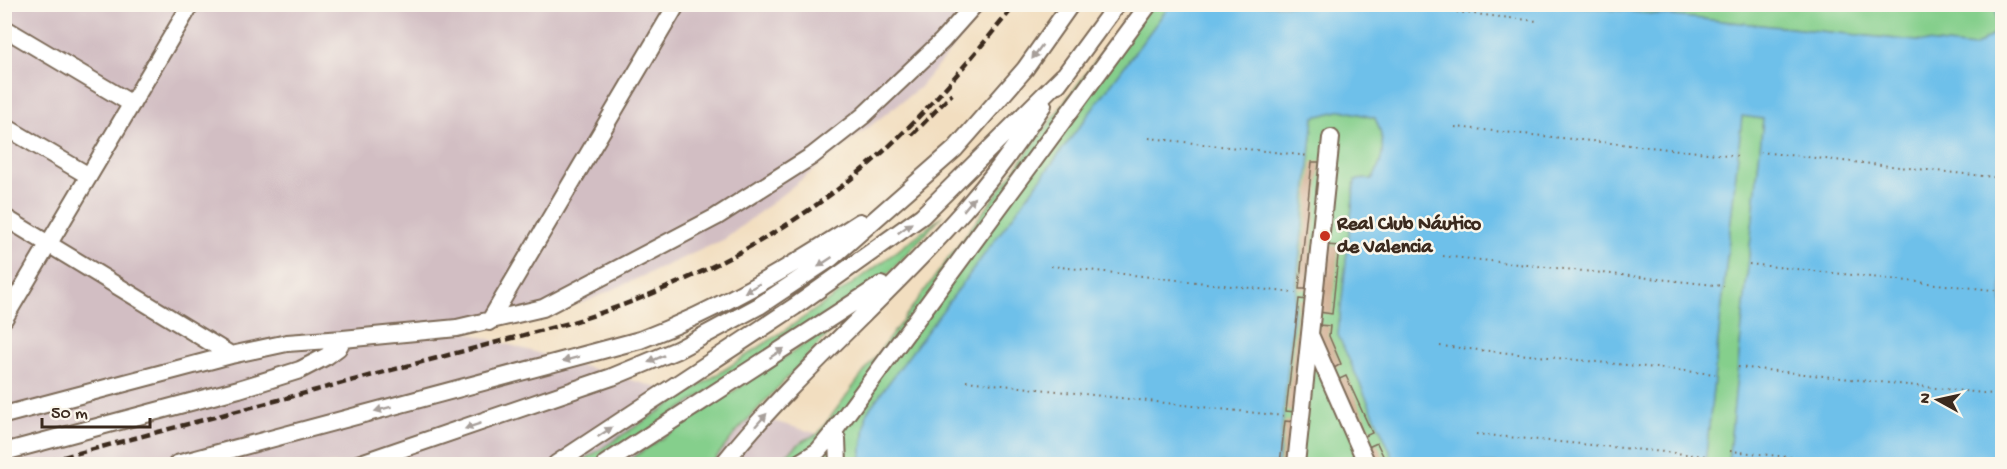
<svg xmlns="http://www.w3.org/2000/svg" width="2007" height="469" viewBox="0 0 2007 469" font-family="'Gochi Hand',sans-serif">
<style>
.industrial{fill:#d2bec3}
.green{fill:#85cf8c;stroke:#607c55;stroke-width:1.5}
.water{fill:#6ec0ea;stroke:#547584;stroke-width:1.5}
.building{fill:#c9a082}
.lines{fill:none;stroke-linecap:round;stroke-linejoin:round}
.minor-casing{stroke:#7b6957;stroke-width:20}
.path{stroke:#7b6957;stroke-width:2;stroke-dasharray:1.5 4.5;stroke-linecap:butt}
.minor{stroke:#fff;stroke-width:16}
.rail{stroke:#3b2a1e;stroke-width:4.5;stroke-dasharray:9 4.5;stroke-linecap:butt}
.oneway{fill:#a79f9a}
.poi-dot{fill:#c8321e;stroke:#fbf7ec;stroke-width:2}
.labels{text-anchor:middle;dominant-baseline:central;stroke-width:5;stroke-linejoin:round;paint-order:stroke}
.poi-label{font-size:20px;font-weight:bold;fill:#3b2a1e;stroke:#fbf7ec;text-anchor:start}
</style>
<rect width="100%" height="100%" fill="#fbf7ec"/>
<filter id="ink" filterUnits="userSpaceOnUse"><feTurbulence type="fractalNoise" baseFrequency=".0167" numOctaves="2"/><feDisplacementMap in="SourceGraphic" scale="12" xChannelSelector="R" yChannelSelector="G"/><feConvolveMatrix kernelMatrix="1 2 1 2 8 2 1 2 1" color-interpolation-filters="sRGB"/></filter>
<filter id="wash" filterUnits="userSpaceOnUse"><feTurbulence type="fractalNoise" baseFrequency=".008" numOctaves="4" result="noise"/><feDisplacementMap in="SourceGraphic" scale="24" xChannelSelector="R" yChannelSelector="G"/><feGaussianBlur stdDeviation="1.35" result="paint"/><feColorMatrix in="noise" values="0 0 0 0 0 0 0 0 0 0 0 0 0 0 0 0 0 1.4 0 .05"/><feComposite in="paint" operator="in"/></filter>
<g filter="url(#wash)">
<rect width="100%" height="100%" fill="#f2dec0"/>
<!-- industrial -->
<path class="industrial" d="M4 5H989L919 88 725 239 585 302 465 332 818 434 804 440 775 464H5Z"/>
<!-- green -->
<path class="green" d="M1137 5H1170L867 412 860 464H775L804 440 818 434Z
M1566 5H1996V33L1974 47Z
M1342 110 1375 118C1385 140 1387 158 1372 179L1355 180 1338 335 1396 464H1278L1314 117Z
M1742 116 1763 119 1728 464H1705Z
M943 215 890 272 597 464H578C700 384 829 308 943 215Z
M835 327 737 431 711 464H623L811 340Z"/>
<!-- water -->
<path class="water" d="M1170 5H1566L1974 47 1996 33V5H2002V464H1728L1763 119 1742 116 1705 464H1396L1338 335 1355 180 1372 179C1386 159 1385 139 1375 118L1342 110 1314 117 1278 464H860L867 412Z"/>
<g id="blocks">
<!-- building -->
<path class="building" d="M1312 162H1321L1308 289H1299Z
M1326 245 1339 246 1332 314 1319 312Z
M1299 299 1307 300 1295 412 1286 411Z
M1318 325 1330 326 1329 336 1341 364 1331 370 1319 345Z
M1346 376 1372 433 1361 438 1335 381Z
M1285 421 1295 422 1290 464H1280Z
M1377 443 1387 464H1373L1366 448Z"/>
</g>
</g>
<g filter="url(#ink)">
<use href="#blocks" fill-opacity="0" stroke="#7b6957" stroke-width="1.5"/>
<g class="lines">
<defs>
<path id="minor" d="M4 28 132 104
M1058 84 1117 4
M4 126 89 176
M4 217 231 355 4 415
M4 319 191 4
M489 322 677 4
M1311 337 1367 464
M231 355 287 343 343 339
M832 434 837 439 838 464
M4 452 239 389 300 370 327 356 338 348 343 339 457 328 543 308 716 217 812 156 863 116 942 41 975 4
M177 464 640 340C719 310 789 268 860 222
M358 464 612 377 677 350 759 306 831 258 955 149 1025 69 1071 4
M556 464 794 307 922 216 1063 76
M605 464 881 285
M723 464C796 373 887 298 964 210 993 177 1019 142 1043 105
M797 464 818 451 832 434 1149 4
M1296 464 1331 138"/>
</defs>
<!-- minor casing -->
<use href="#minor" class="minor-casing"/>
<!-- path -->
<path class="path" d="M1385 4 1537 21
M1463 13 1464 4
M1455 127 1737 156
M1149 138 1309 156
M1760 152 2002 178
M1443 256 1724 286
M1749 264 2002 291
M1051 266 1296 293
M1440 346 1715 374
M1738 367 2002 395
M966 381 1284 416
M1476 434 1706 456
M1730 451 1857 464"/>
<!-- minor -->
<use href="#minor" class="minor"/>
<!-- rail -->
<path class="rail" d="M912 135 952 94
M37 464 573 322C684 287 786 236 875 159 927 113 971 58 1016 4"/>
</g>
<!-- one-way arrows -->
<defs><path id="oneway-solid" d="M-6-.8H1V-3.2L6.5 0L1 3.2V.8H-6Z" transform="scale(1.5)"/></defs>
<g class="oneway">
<use href="#oneway-solid" transform="translate(1037 52) rotate(126)"/>
<use href="#oneway-solid" transform="translate(969 204) rotate(-50)"/>
<use href="#oneway-solid" transform="translate(905 228) rotate(-36)"/>
<use href="#oneway-solid" transform="translate(825 262) rotate(146)"/>
<use href="#oneway-solid" transform="translate(752 288) rotate(150)"/>
<use href="#oneway-solid" transform="translate(777 353) rotate(-33)"/>
<use href="#oneway-solid" transform="translate(571 359) rotate(165)"/>
<use href="#oneway-solid" transform="translate(656 359) rotate(156)"/>
<use href="#oneway-solid" transform="translate(383 409) rotate(165)"/>
<use href="#oneway-solid" transform="translate(761 420) rotate(-48)"/>
<use href="#oneway-solid" transform="translate(473 426) rotate(161)"/>
<use href="#oneway-solid" transform="translate(605 432) rotate(-34)"/>
</g>
</g>
<!-- markers -->
<circle class="poi-dot" cx="1325" cy="236" r="6"/>
<g class="labels">
<!-- poi labels -->
<g class="poi-label">
<text x="1337" y="225">Real Club Náutico<tspan x="1337" dy="23">de Valencia</tspan></text>
</g>
</g>
<!-- margin -->
<rect width="2007" height="469" fill="none" stroke="#fbf7ec" stroke-width="24"/>
<!-- north arrow -->
<g transform="translate(1938 400) rotate(278)" stroke="#fbf7ec" stroke-width="4.5" paint-order="stroke">
<path d="M0-4.5L10 22L0 15L-10 22Z" fill="#3b2a1e"/>
<text y="-9" font-size="16" font-weight="bold" text-anchor="middle" fill="#3b2a1e">N</text>
</g>
<!-- scale -->
<path d="M42 418v9h108v-9" fill="none" stroke="#3b2a1e" stroke-width="3"/>
<text x="51" y="418" font-size="18" fill="#3b2a1e" stroke="#fbf7ec" stroke-width="4.5" paint-order="stroke">50 m</text>
</svg>
